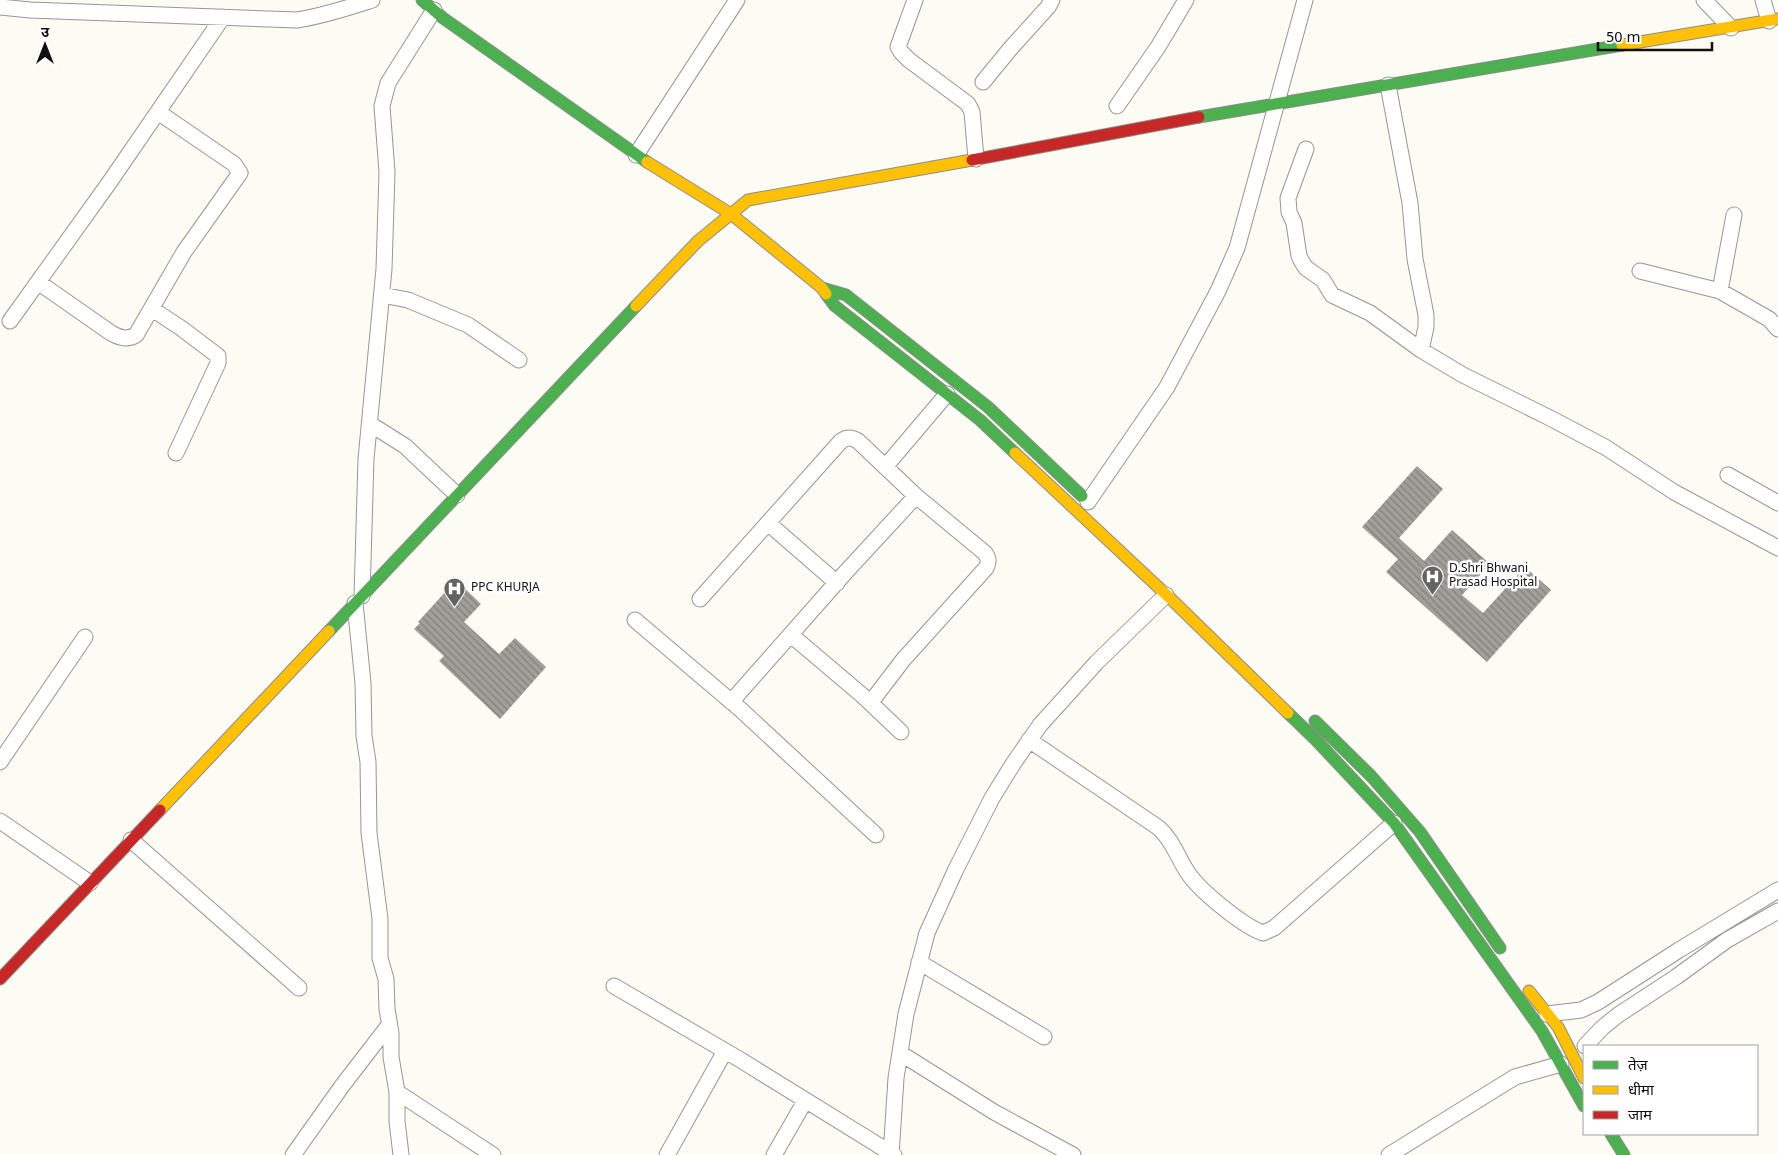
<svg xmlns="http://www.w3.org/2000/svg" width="1778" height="1155" viewBox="0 0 1778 1155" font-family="Georgia,'Noto Sans Devanagari',serif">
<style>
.building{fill:url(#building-back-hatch)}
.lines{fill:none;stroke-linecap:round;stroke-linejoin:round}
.street-casing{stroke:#969693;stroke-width:17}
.fast-casing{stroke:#8d8d8a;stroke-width:13}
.slow-casing{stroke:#8d8d8a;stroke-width:13}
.jam-casing{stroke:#8d8d8a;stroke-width:13}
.street{stroke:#fffffe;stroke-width:15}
.fast{stroke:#4caf50;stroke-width:11}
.slow{stroke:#ffc107;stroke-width:11}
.jam{stroke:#c62828;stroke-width:11}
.labels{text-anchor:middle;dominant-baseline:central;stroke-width:5;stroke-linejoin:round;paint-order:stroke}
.poi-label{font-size:12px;fill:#101010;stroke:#fff;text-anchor:start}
</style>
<defs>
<pattern id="building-back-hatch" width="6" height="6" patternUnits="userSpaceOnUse" patternTransform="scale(1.25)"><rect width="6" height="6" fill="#a09f9a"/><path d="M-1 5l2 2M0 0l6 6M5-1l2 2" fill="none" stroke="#81807c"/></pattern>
</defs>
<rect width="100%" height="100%" fill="#fcfcf5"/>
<!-- building -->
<path class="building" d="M1417 466 1443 489 1399 538 1424 561 1452 530 1490 564 1462 595 1483 613 1525 567 1551 590 1487 662 1386 572 1398 559 1362 527Z
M456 580 481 604 464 622 499 654 515 638 546 667 500 719 439 661 444 656 414 629 420 623 418 622Z"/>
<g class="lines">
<defs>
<path id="street" d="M915 0 898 47 901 52 909 60 968 104 972 112 976 159
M1704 0 1731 28
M1763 0 1769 21
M0 7 30 10 297 20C323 16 347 8 372 0
M983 82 1010 49 1048 7 1052 0
M1388 85 1410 203 1415 259 1426 315V327L1421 350
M1117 106 1158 47 1186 0
M1306 149 1288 198 1289 212 1294 223 1299 256 1302 262 1306 268 1323 280 1332 295 1370 313 1421 350 1463 375 1550 418 1605 447 1674 492 1778 548
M636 155 737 0
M1640 271 1720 291 1769 319 1778 329
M38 282 111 333C120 338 127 340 136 335L184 252 240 173 234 164 158 112
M1720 291 1734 215
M382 295 408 300 468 325 519 360
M152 309 181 328 218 356V363L176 453
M10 321 109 183 223 17
M370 424 405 446 457 495
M885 467 947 394
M1728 475 1778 503
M1088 502 1167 387 1218 291 1237 248 1305 0
M768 523 837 583
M362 596 366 459 384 269 387 172 382 106 388 83 434 10
M700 599 841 441C847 437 851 437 858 441L916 496 985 553C989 559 989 562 986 568L903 660 871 702
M355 603 363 683 364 736 368 762 369 833 380 919V958L386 979 387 1009 391 1033V1057L397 1092V1121L401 1155
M635 620 740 709 876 835
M791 635 863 696 901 732
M731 702 844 574 916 496
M1029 740 1159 828C1173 841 1178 858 1188 873 1200 891 1243 926 1263 933L1274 928 1394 823
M0 762 85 637
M0 821 90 883
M131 840 299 988
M919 962 1044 1037
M614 986 739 1059 894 1155
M1547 1014 1581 1010 1598 1002 1679 950 1778 890
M1585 1046 1602 1028 1618 1015 1676 977 1727 940 1778 911
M900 1053 994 1112 1073 1155
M397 1092 493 1155
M293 1155 342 1086 389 1025
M667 1155 725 1051
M774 1155 805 1101
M891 1155 896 1078 906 1014 927 933 956 869 992 798 1013 764 1040 725 1097 662 1166 595
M1389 1155 1515 1077 1561 1064"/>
<path id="fast" d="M422 0 443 18 647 162
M1199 117 1622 45
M822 288 846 295 988 407 1082 496
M826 294 835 306 980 420 1015 453
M329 631 636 306
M1288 713 1315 739 1394 823 1542 1031 1584 1106
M1315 721 1371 776 1420 832 1500 948
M1611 1134 1624 1155"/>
<path id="slow" d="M1622 45 1778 19
M647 162 731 214 822 288 826 294
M636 306 698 241 748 200 972 160
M1015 453 1172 600 1288 713
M160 810 329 631
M1529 991 1558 1027 1584 1078"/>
<path id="jam" d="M972 160 1199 117
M0 979 160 810"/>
</defs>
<!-- street casing -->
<use href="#street" class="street-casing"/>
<!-- fast casing -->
<use href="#fast" class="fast-casing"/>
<!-- slow casing -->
<use href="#slow" class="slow-casing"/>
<!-- jam casing -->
<use href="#jam" class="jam-casing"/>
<!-- street -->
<use href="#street" class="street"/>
<!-- fast -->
<use href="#fast" class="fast"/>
<!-- slow -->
<use href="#slow" class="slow"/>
<!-- jam -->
<use href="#jam" class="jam"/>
</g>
<!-- icons -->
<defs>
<symbol id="hospital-pin" viewBox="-11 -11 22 30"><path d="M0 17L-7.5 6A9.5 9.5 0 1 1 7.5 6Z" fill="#636360" stroke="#fff"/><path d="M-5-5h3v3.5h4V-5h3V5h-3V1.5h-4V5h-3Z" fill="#fff"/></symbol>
</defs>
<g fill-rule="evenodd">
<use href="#hospital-pin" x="1420" y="564" width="25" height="34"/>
<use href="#hospital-pin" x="442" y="576" width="25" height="34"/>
</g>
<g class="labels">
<!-- poi labels -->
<g class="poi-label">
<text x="1449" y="569">D.Shri Bhwani<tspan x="1449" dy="14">Prasad Hospital</tspan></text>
<text x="471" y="588">PPC KHURJA</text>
</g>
</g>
<!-- legend -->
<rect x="1583" y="1045" width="175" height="90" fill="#ffffff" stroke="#9f9f9f"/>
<rect x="1593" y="1061" width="25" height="8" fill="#4caf50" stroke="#9f9f9f"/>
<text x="1628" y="1070" font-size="15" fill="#101010">तेज़</text>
<rect x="1593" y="1086" width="25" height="8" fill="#ffc107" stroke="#9f9f9f"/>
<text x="1628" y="1095" font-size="15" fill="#101010">धीमा</text>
<rect x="1593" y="1111" width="25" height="8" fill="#c62828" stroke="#9f9f9f"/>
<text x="1628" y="1120" font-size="15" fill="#101010">जाम</text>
<!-- north arrow -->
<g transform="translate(45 45)" stroke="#ffffff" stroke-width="4" paint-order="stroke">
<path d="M0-4L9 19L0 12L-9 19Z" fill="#101010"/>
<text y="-8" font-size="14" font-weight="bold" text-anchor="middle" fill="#101010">उ</text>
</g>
<!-- scale -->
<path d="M1598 42v8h114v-8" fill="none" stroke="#101010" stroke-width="2.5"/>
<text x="1606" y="42" font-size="15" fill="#101010" stroke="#ffffff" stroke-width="4" paint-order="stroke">50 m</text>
</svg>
